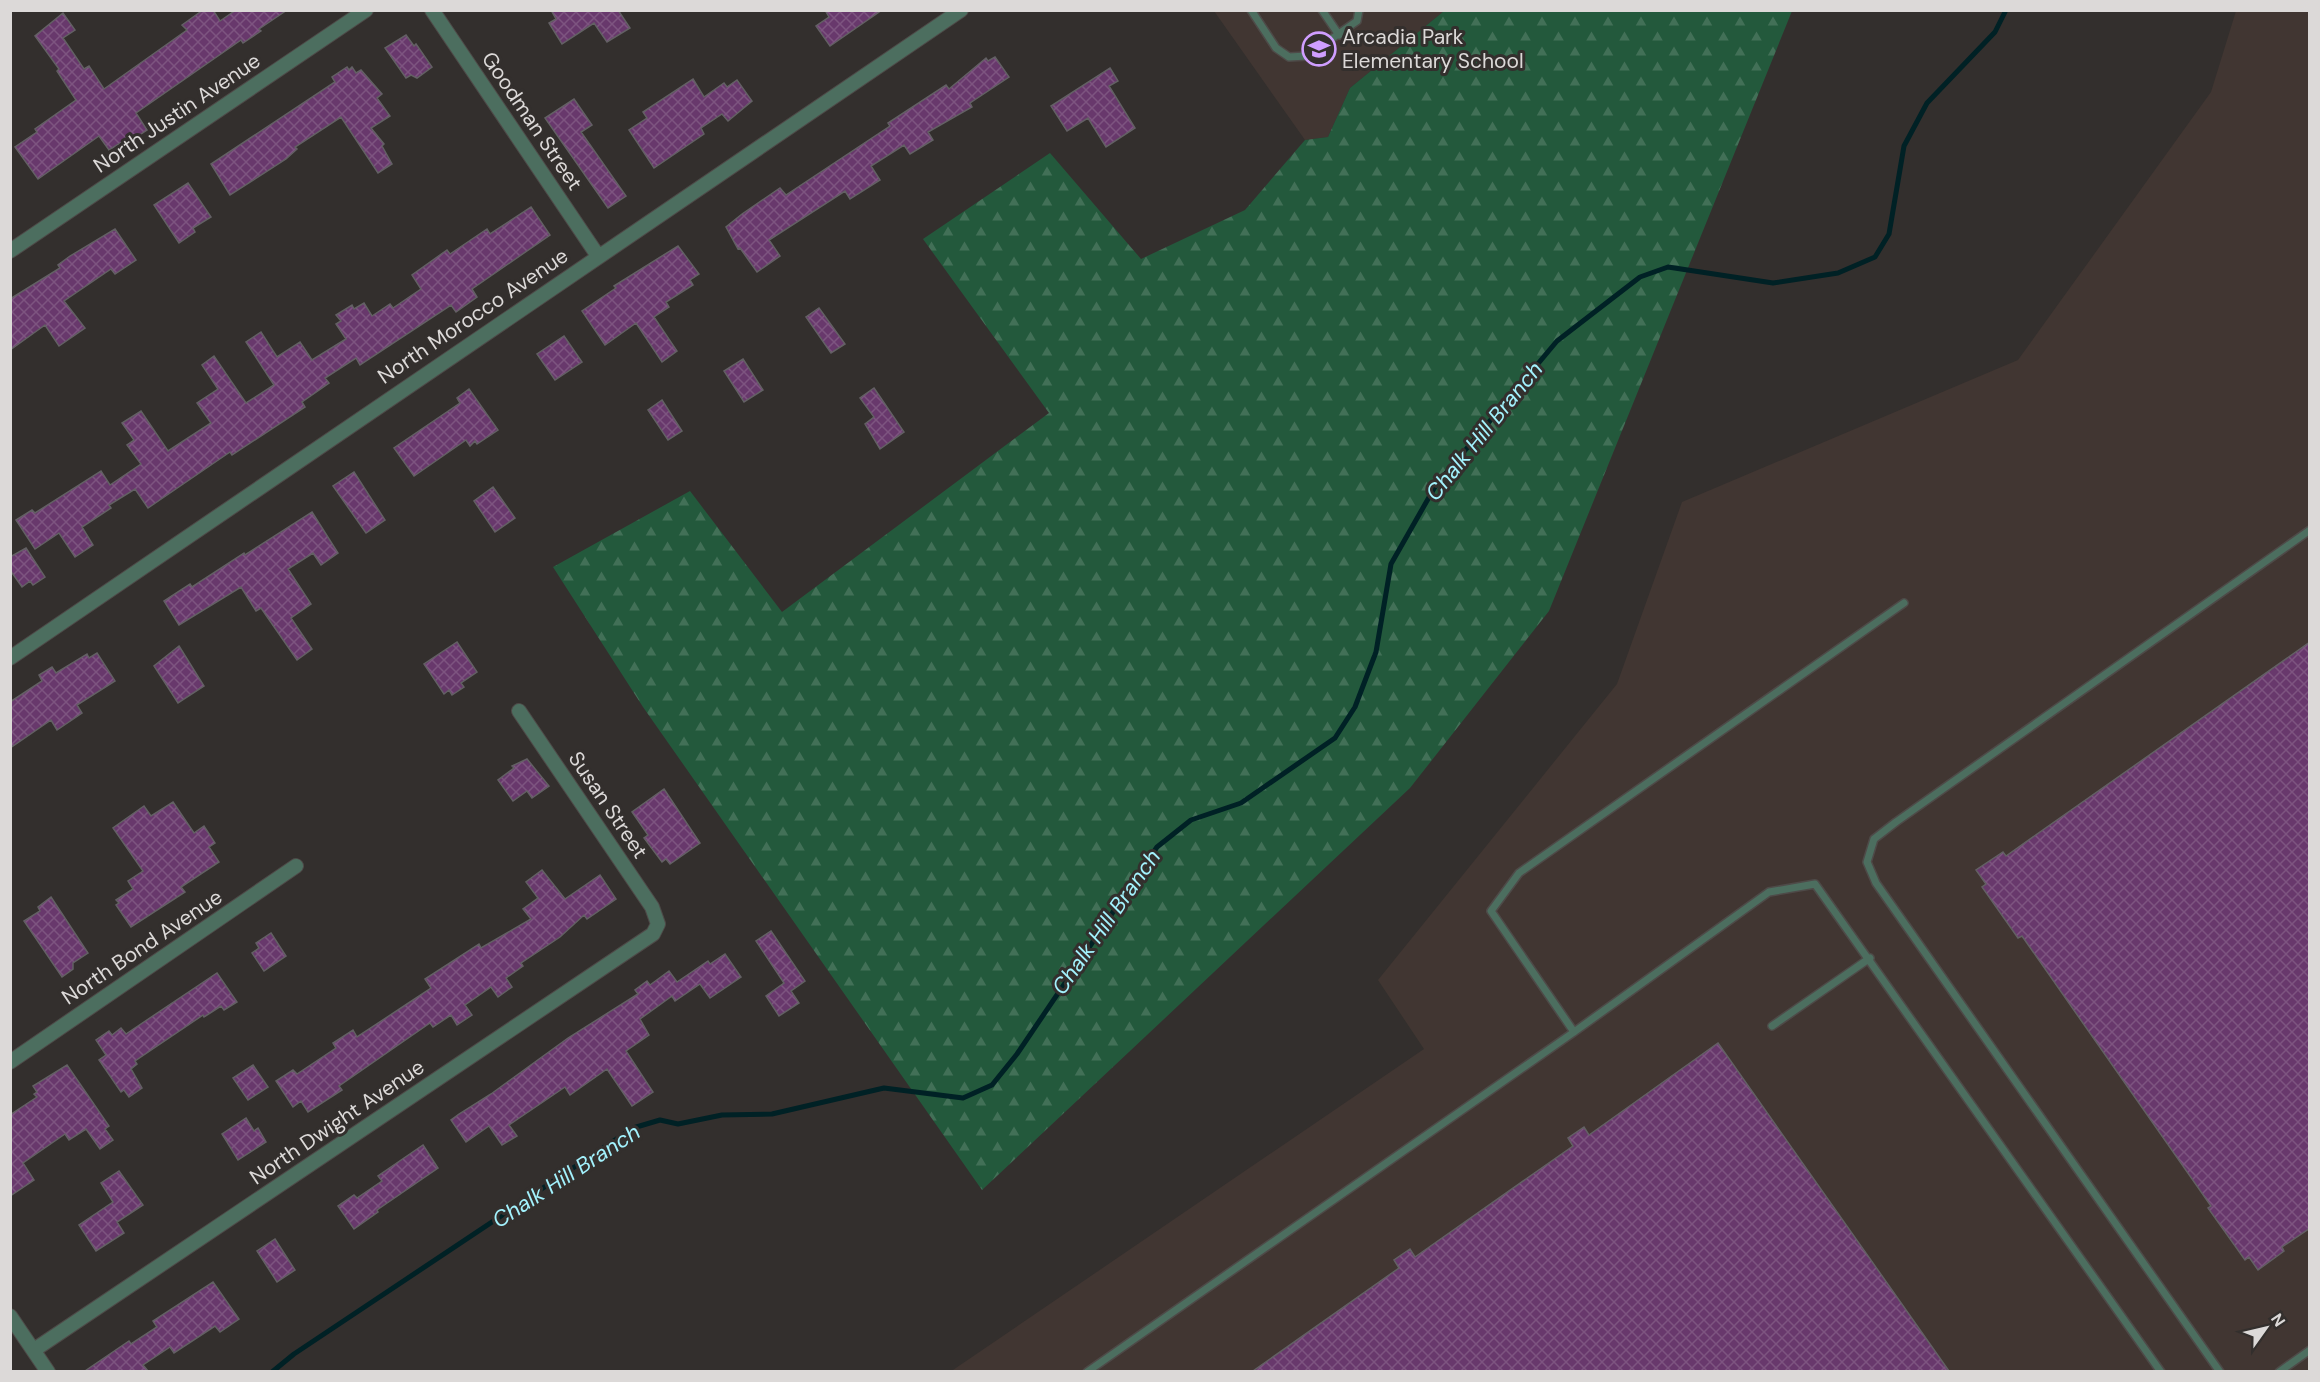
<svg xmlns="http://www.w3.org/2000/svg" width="2320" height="1382" viewBox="0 0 2320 1382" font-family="'DM Sans',sans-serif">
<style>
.built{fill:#413632}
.forest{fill:url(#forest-firs)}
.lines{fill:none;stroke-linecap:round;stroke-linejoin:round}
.stream{stroke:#002125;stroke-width:5}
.building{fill:url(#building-cross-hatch);stroke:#636064;stroke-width:1.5}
.service-casing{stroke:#4e4a48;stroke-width:10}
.minor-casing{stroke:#4e4a48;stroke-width:16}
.service{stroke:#4c6e5f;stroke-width:7}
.minor{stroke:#4c6e5f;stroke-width:14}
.labels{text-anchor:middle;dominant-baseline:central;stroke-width:6;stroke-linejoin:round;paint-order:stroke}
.poi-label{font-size:21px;fill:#dcd9d8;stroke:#332f2d;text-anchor:start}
.street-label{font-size:21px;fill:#dcd9d8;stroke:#332f2d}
.water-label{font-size:22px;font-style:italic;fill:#a3f2fd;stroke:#332f2d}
</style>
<defs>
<pattern id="forest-firs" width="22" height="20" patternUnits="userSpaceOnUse" patternTransform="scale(1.5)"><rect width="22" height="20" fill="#23593c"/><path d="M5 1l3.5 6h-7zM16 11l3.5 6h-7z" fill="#427057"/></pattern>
<pattern id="building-cross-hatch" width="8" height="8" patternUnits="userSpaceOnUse" patternTransform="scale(1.5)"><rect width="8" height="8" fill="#68386c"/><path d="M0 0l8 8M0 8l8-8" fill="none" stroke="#7d5480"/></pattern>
</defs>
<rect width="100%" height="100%" fill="#332f2d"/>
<!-- built -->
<path class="built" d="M1214 11H1444L1350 88 1328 137 1305 140Z
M2236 11H2309V1371L950 1372 1424 1049 1378 980 1617 684 1682 502 2018 360 2211 92Z"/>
<!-- forest -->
<path class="forest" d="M1444 11H1792L1549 611 1410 788 982 1190 643 707 553 567 690 491 782 612 1049 413 923 239 1050 153 1141 259 1245 210 1305 140 1328 137 1350 88Z"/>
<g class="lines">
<!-- stream -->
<path class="stream" d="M272 1372 294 1354 633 1128 660 1120 678 1124 722 1115 772 1114 884 1088 963 1098 992 1085 1017 1054 1157 847 1191 820 1241 803 1335 738 1355 707 1376 652 1391 564 1436 485 1557 341 1640 277 1668 267 1773 283 1838 273 1875 257 1889 234 1904 146 1927 103 1995 32 2006 10"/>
</g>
<!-- building -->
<path class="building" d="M203 10H213L220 21 236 10H287L259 29 261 31 243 43 241 40 136 113 147 130 135 138 133 135 109 150 99 136 38 179 15 147 37 132 35 129 76 100 57 71 59 69 35 36 63 13 75 30 63 38 84 69 89 66 104 89 187 30 182 25Z
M551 10H618L630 28 607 42 594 23 562 44 549 23 556 19Z
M825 10H882L830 46 816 26 829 17Z
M406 35 414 46 416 44 432 67 417 78 411 75 406 78 385 48Z
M995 57 1009 77 970 103 972 107 928 132 933 140 910 154 904 145 871 166 880 180 850 199 845 191 769 240 780 256 757 272 740 248 738 249 726 227 742 214 780 188 786 195 890 126 888 123 946 85 949 89 986 58 988 61Z
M347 67 349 70 352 67 356 73 361 70 382 94 377 98 390 116 371 128 384 144 382 146 392 164 378 173 341 117 295 147 297 149 286 159 230 195 211 164 335 82 332 77Z
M1110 68 1118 81 1109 86 1135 128 1106 147 1088 118 1067 131 1051 106Z
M693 79 704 97 724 83 727 87 737 80 752 101 728 121 722 114 701 128 704 134 654 168 629 130 647 118 643 112Z
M574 99 592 125 581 132 626 196 608 208 545 118Z
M188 183 211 217 193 228 195 232 179 243 154 205Z
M531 207 550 235 472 289 477 297 456 312 451 305 360 365 356 358 325 378 329 383 302 402 305 407 232 455 230 452 148 508 135 489 109 505 111 508 82 527 93 545 75 557 59 533 35 549 16 520 32 510 35 513 101 471 110 485 141 464 127 445 134 440 122 423 141 411 168 451 211 423 197 403 218 389 202 365 214 356 246 403 274 385 246 342 261 332 277 357 300 342 312 360 346 339 336 324 341 321 336 315 352 305 354 309 364 303 372 316 390 304 393 308 421 289 412 275 447 250 450 254 487 229 490 234Z
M115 229 136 260 115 274 111 269 64 301 85 328 59 346 45 325 10 350V299L60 268 58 265 70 256Z
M678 246 699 274 690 280 693 285 666 302 669 307 654 317 677 351 662 362 636 323 605 345 582 311 616 288 614 286Z
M819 308 845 344 831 353 806 317Z
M564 336 582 362 555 380 537 354Z
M743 359 763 390 744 402 724 371Z
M874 388 904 432 880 449 865 424 874 417 860 398Z
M469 389 498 430 477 444 475 441 470 446 466 440 414 476 394 448 460 403 457 398Z
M662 400 682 431 668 440 648 410Z
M354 472 385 520 366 533 333 486Z
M493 487 515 518 495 532 474 501Z
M312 512 338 553 321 565 313 553 288 569 311 604 291 618 312 649 297 660 261 608 256 611 241 587 179 625 164 601 190 584 192 587 244 553 245 555Z
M26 548 45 577 33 585 30 581 22 587 10 570V557Z
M457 642 477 672 461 683 464 687 452 695 449 690 444 694 424 664Z
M2310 642V1228L2282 1247 2284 1251 2258 1270 2249 1257 2245 1260 2208 1208 2211 1206 2022 936 2018 938 1982 887 1986 884 1976 870 2003 852 2006 856Z
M179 646 204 686 178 703 154 666Z
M97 653 115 681 77 705 82 713 57 730 51 720 10 748V702L42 681 39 675 52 667 56 673 87 654 89 658Z
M527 759 549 786 532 798 527 791 513 801 498 780 514 768 512 766Z
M664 789 700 843 670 864 666 859 662 862 644 838 648 835 632 812Z
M173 802 194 833 204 826 215 843 209 847 219 862 181 887 185 892 131 927 116 905 119 903 116 900 133 889 128 881 143 871 113 828 144 806 151 816Z
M542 870 565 899 600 875 616 899 587 919 584 915 560 937 521 963 523 966 506 978 512 987 498 997 491 987 465 1005 472 1015 457 1025 451 1015 433 1027 430 1023 339 1086 342 1090 308 1112 301 1101 293 1107 276 1081 293 1070 297 1074 336 1048 333 1043 353 1030 357 1037 407 1004 431 988 425 979 479 944 481 948 531 919 523 909 538 898 526 882Z
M51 897 88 953 73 963V969L62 977 24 921 40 911 38 907Z
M771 931 805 981 791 991 799 1003 779 1016 766 996 784 983 756 941Z
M271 933 286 956 264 971 252 953 259 948 256 943Z
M725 954 741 977 710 998 700 984 675 1001 672 996 640 1019 649 1035 626 1051 653 1092 632 1106 607 1069 570 1095 565 1087 509 1125 517 1136 502 1145 489 1126 466 1142 451 1120 459 1114 491 1094 568 1038 638 994 635 990 647 981 650 985 669 971 677 982 708 961 710 964Z
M217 973 237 1002 224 1010 221 1006 204 1017 203 1015 135 1061 137 1064 131 1069 142 1088 129 1097 124 1090 121 1092 99 1060 106 1055 96 1040 109 1031 112 1035 121 1028 126 1034Z
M1718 1043 1949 1371H1253L1399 1268 1394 1260 1410 1249 1415 1257 1573 1146 1568 1138 1584 1127 1589 1135Z
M67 1065 109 1126 105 1129 113 1140 100 1149 86 1129 69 1140 65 1134 23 1163 34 1180 10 1196V1115L37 1097 34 1094 37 1092 33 1086Z
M253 1065 268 1087 248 1100 233 1078Z
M246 1118 254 1131 258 1128 266 1142 238 1160 222 1134Z
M423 1145 438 1168 377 1210 378 1212 354 1229 338 1206 354 1195 357 1198 382 1181 378 1176Z
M119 1171 143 1205 117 1222 124 1233 96 1251 79 1225 113 1202 101 1183Z
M275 1239 295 1270 277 1282 257 1251Z
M213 1282 239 1319 220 1332 215 1326 174 1353 170 1347 143 1365 148 1371H85L129 1341 131 1344 157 1327 153 1321Z"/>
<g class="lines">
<defs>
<path id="service" d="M1251 10 1276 48 1289 57 1307 56 1357 21 1359 10
M1322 10 1339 35
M1772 1026 1870 958
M1574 1032 1491 911 1519 873 1904 603
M1087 1372 1574 1032 1769 892 1815 884 2161 1372
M2220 1372 1876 883 1867 862 1874 839 1896 822 2310 530
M2279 1372 2310 1350"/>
<path id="minor" d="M432 10 598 256
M10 251 366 10
M10 658 961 10
M10 1062 296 866
M10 1316 48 1372
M34 1350 653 934 658 924 652 907 519 711"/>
</defs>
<!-- service casing -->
<use href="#service" class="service-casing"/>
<!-- minor casing -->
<use href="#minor" class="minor-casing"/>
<!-- service -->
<use href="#service" class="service"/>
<!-- minor -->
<use href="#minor" class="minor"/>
</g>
<!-- icons -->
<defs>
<symbol id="school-ring" viewBox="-11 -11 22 22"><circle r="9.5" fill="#332f2d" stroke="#cf9eff" stroke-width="1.5"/><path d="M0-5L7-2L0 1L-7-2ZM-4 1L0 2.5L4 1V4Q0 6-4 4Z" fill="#cf9eff"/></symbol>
</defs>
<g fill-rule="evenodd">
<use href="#school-ring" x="1300" y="30" width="38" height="38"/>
</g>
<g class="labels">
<!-- poi labels -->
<g class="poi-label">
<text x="1342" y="37">Arcadia Park<tspan x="1342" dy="24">Elementary School</tspan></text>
</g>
<!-- street labels -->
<g class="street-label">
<text transform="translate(177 113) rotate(-34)">North Justin Avenue</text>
<text transform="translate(532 121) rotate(56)">Goodman Street</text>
<text transform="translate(473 316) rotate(-34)">North Morocco Avenue</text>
<text transform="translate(608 805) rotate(56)">Susan Street</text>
<text transform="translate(142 947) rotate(-34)">North Bond Avenue</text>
<text transform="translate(337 1122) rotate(-34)">North Dwight Avenue</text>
</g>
<!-- water labels -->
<g class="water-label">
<text transform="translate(1484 431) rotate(-51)">Chalk Hill Branch</text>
<text transform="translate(1106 922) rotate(-55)">Chalk Hill Branch</text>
<text transform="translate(566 1176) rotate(-33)">Chalk Hill Branch</text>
</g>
</g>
<!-- border -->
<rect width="2320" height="1382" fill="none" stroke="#dcd9d8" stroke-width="24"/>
<!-- north arrow -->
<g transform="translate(2266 1328) rotate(56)" stroke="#332f2d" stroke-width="4.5" paint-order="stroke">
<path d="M0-4.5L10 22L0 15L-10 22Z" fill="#dcd9d8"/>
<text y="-9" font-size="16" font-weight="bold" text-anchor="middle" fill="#dcd9d8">N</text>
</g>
</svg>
